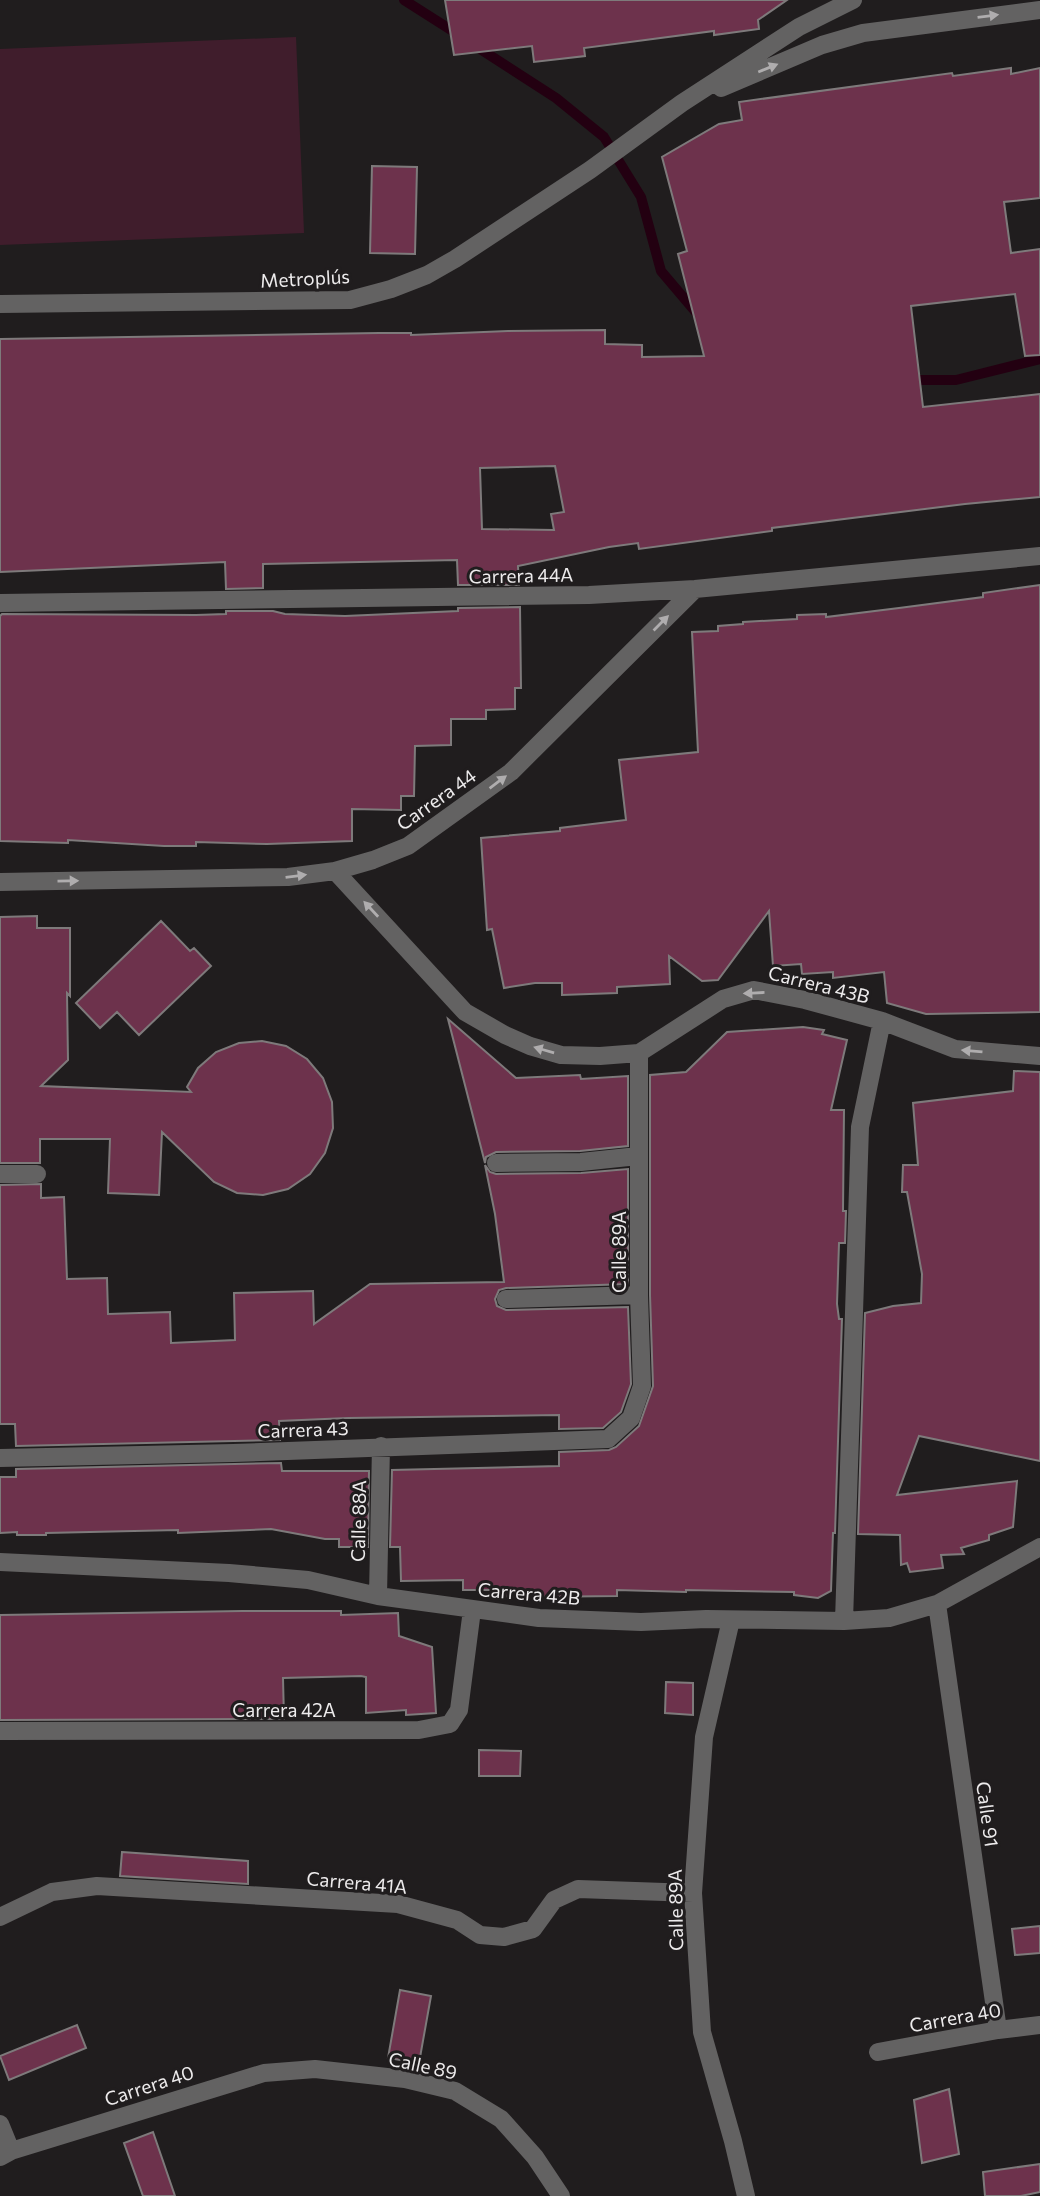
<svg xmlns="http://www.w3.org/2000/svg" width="1040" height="2196" viewBox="0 0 1040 2196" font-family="Commissioner,sans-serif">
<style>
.green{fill:#401d2c}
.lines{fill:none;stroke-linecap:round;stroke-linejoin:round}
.stream{stroke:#230011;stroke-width:10}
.building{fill:#6d324c;stroke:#7e7a7b;stroke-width:2;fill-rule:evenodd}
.minor{stroke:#636262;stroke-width:18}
.oneway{fill:#afadae}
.labels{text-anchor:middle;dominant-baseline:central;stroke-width:6;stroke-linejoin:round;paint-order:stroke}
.street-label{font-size:19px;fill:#edebec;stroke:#201d1e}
</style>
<rect width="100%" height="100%" fill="#201d1e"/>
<!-- green -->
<path class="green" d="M296 37 304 233 0 245V49Z"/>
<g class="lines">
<!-- stream -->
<path class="stream" d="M404 0 459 35
M474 45 556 98 604 137 641 197 661 271 700 317
M907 380H956L1040 359"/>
</g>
<!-- building -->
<path class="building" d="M445 0H787L758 20 759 29 714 35V31L584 48 585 56 534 62 532 46 454 55Z
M1011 68V74L1040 68V198L1004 202 1011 253 1040 249V355L1025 356 1015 294 911 306 923 407 1040 394V497L965 504 772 528V531L639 549 638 543 609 547 518 566 519 585H458L457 560 263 564V588L226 589 225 562 0 572V339L379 333H411V335L508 331 605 330V344L642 345V357L704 356 678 254 687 251 662 157 719 124 742 120 739 102 952 73 953 76ZM555 466 564 512 551 514 554 530 482 529 480 468Z
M372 166 417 167 415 254 370 253Z
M1040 585V1012L926 1014 887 1003 884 972 833 978V972L802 974 801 964 773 966 769 911 718 980 702 981 669 956 670 984 617 987V993L562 995V983H535L504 988 492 929 487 930 481 838 560 831V828L626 820 619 760 698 752 692 632 718 631V626L743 624V622L797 619V615L826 614V617L899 608 983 597V593Z
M520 607 521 688H515V709L486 710V719H451V745L415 746 414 796H401V810L352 809V841L267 844 196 842V846H164L68 840V843L0 841V616L2 614 196 615 226 614V611H273L285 614 345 616 458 611V608Z
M37 916V928H70V996L67 993 68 1060 41 1086 191 1092 187 1087 198 1068 216 1052 239 1043 262 1041 286 1046 307 1059 323 1078 332 1102 333 1128 325 1153 310 1174 288 1189 263 1195 237 1193 214 1182 162 1132 159 1195 108 1193 110 1139H40V1163H0V917Z
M161 921 190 951 194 948 211 966 139 1035 117 1012 100 1028 76 1003Z
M448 1019 516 1078 580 1075 581 1079 628 1076V1146L580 1151 496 1152 486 1157 485 1163Z
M803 1027 824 1030 822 1034 847 1040 831 1110H844L843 1211H846L845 1243H839L837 1304 839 1319H842L835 1533H833L831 1591 818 1598 794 1595V1592L686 1590V1592L617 1590V1596L530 1597 497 1596V1590H463V1580L401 1581 400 1547H390L392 1470 559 1466V1452L609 1450 616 1447 639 1426 653 1386 650 1295V1075L686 1072 727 1032Z
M1014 1071 1040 1072V1461L919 1436 897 1495 1017 1481 1013 1527 989 1535V1540L961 1548 964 1554 941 1555 943 1568 910 1572 907 1563 901 1565 900 1535 858 1534 865 1313 893 1306 921 1303 922 1274 907 1192H902L903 1165H918L913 1103 1013 1091Z
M485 1165 490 1172 496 1174 581 1173 628 1169V1284L506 1288 499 1290 495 1299 497 1306 506 1310 628 1307 631 1384 621 1412 603 1428 559 1429V1415L348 1418 279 1421 280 1440 16 1446 15 1424H0V1185L41 1184V1198L64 1197 67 1279 107 1278 108 1314 170 1312 171 1343 235 1340 234 1293 313 1291 314 1324 370 1284 504 1282 495 1214Z
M281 1463 282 1471H369L368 1547H339V1539H325L271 1529 178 1533V1530L46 1533V1535H17V1532L0 1533V1477H16V1469Z
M242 1611H341V1615L398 1613 399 1636 432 1647 436 1713 406 1715V1710L366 1713V1677L361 1676 283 1678 284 1719 0 1720V1615Z
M666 1682 693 1683V1715L665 1713Z
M479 1750 521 1751 520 1776H479Z
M122 1852 248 1861V1884L120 1876Z
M1040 1926V1953L1015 1955 1012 1929Z
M400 1990 431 1996 419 2063 388 2058Z
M77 2025 86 2048 9 2080 0 2056Z
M949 2089 959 2154 922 2163 914 2100Z
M153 2132 175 2196H143L124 2143Z
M1040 2164V2192L1021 2196H985L983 2172Z"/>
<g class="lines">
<!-- minor -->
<path class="minor" d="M721 88 822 45 863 33 1040 10
M0 304 350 300 391 289 427 275 455 259 590 170 682 103 799 27 853 0
M0 603 589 595 695 589 1040 556
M335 871 465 1012 505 1035 530 1046 561 1055 600 1056 639 1053 723 999 754 990 805 1000 882 1021 955 1049 1040 1056
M0 882 288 877 335 871 373 860 408 846 511 772 695 589
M496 1163 581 1162 638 1156
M0 1174H37
M506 1299 639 1295
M0 1458 233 1453 608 1439 631 1418 642 1386 639 1295V1053
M0 1562 229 1573 308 1580 378 1596 539 1618 641 1622 706 1619 844 1621 889 1618 937 1604 1040 1547
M378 1596 381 1446
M937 1604 998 2030
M731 1620 704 1737 693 1893 702 2032 733 2141 746 2196
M844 1621 860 1127 882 1021
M0 1731 419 1730 450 1724 459 1710 472 1610
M0 1917 52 1892 97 1886 398 1904 457 1920 480 1935 504 1937 533 1929 554 1900 578 1889 693 1893
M878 2052 998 2030 1040 2025
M0 2124 11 2151
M0 2157 11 2151 264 2073 315 2069 405 2079 455 2091 501 2119 535 2157 561 2196"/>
</g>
<!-- one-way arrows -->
<defs><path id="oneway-solid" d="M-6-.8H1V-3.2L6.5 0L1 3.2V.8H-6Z" transform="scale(1.75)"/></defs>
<g class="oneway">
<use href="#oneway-solid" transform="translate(988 16) rotate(-7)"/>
<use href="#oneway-solid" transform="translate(768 68) rotate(-22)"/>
<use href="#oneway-solid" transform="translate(661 623) rotate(-45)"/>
<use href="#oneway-solid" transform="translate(498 782) rotate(-37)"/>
<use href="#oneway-solid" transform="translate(296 876) rotate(-7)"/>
<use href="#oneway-solid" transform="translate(68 881) rotate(-1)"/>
<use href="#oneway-solid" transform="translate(371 909) rotate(-133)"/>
<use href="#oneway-solid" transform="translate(754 993) rotate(177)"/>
<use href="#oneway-solid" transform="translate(544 1050) rotate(-164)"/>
<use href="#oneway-solid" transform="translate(972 1051) rotate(-175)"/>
</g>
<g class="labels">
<!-- street labels -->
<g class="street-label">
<text transform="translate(305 278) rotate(-3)">Metroplús</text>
<text transform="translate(521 575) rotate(-1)">Carrera 44A</text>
<text transform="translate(436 799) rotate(-35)">Carrera 44</text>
<text transform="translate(819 984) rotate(14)">Carrera 43B</text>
<text transform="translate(618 1252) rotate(-90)">Calle 89A</text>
<text transform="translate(303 1429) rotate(-2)">Carrera 43</text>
<text transform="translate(358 1521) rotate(-89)">Calle 88A</text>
<text transform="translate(529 1593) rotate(5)">Carrera 42B</text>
<text x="284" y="1709">Carrera 42A</text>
<text transform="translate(988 1814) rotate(82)">Calle 91</text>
<text transform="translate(357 1882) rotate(5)">Carrera 41A</text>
<text transform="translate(675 1910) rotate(-91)">Calle 89A</text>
<text transform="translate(955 2017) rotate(-10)">Carrera 40</text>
<text transform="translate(423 2065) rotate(12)">Calle 89</text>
<text transform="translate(149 2085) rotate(-18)">Carrera 40</text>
</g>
</g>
</svg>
